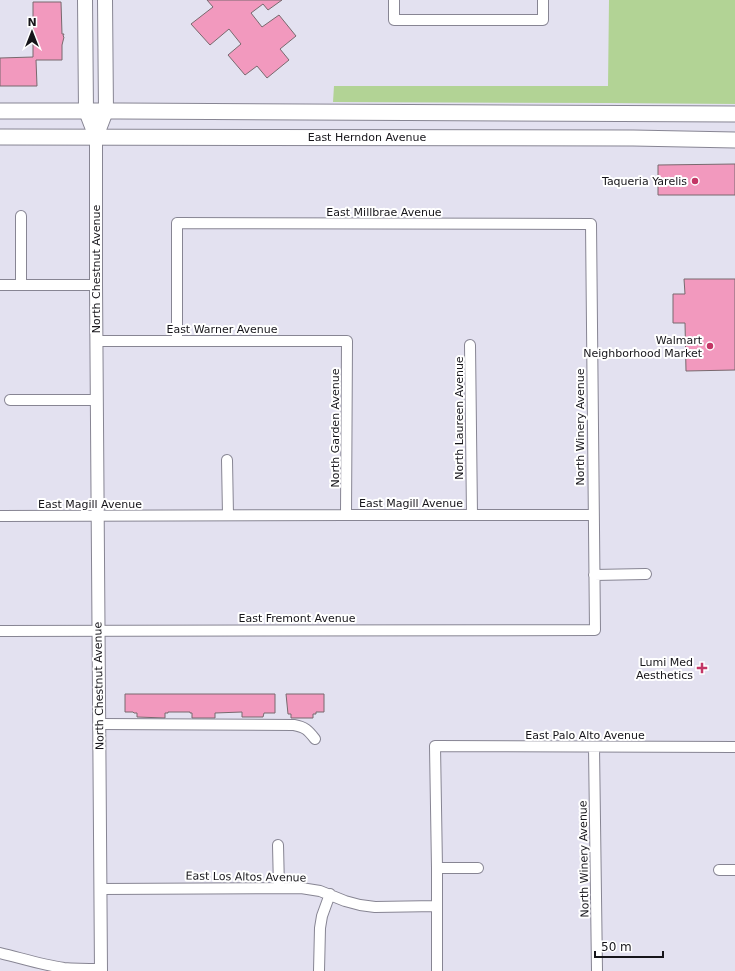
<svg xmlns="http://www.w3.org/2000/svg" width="735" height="971" viewBox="0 0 735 971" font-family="'DejaVu Sans',sans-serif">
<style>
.green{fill:#b2d395}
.building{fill:#f299be;stroke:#78696e}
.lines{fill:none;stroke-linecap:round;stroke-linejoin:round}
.minor-casing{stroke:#878593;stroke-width:12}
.tertiary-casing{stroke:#878593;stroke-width:14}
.secondary-casing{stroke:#878593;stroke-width:16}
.primary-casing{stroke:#878593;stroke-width:17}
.minor{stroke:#fff;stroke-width:10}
.tertiary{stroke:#fff;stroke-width:12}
.secondary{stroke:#fff;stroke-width:14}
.primary{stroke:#fff;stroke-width:15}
.poi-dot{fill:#c33666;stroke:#fff;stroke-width:1.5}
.labels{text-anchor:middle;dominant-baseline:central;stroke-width:4;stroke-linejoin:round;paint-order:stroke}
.street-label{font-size:11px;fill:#16151a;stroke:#fff}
.poi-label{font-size:11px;fill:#16151a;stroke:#fff;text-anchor:end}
</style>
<rect width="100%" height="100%" fill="#e3e1f0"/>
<!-- green -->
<path class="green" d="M609 0H735V104L609 103 333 102 334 86H608Z"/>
<!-- building -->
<path class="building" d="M207 0H282L268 10 263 4 251 13 262 27 279 15 296 36 280 49 289 60 267 78 257 66 245 75 228 55 241 44 229 29 210 45 191 24 213 7Z
M33 2H61L62 34H64L63 36 64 37 62 45V60H36L37 86H0V58L33 57Z
M735 164V195H658V165Z
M684 279H735V370L686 371 685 323H673V294H685Z
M125 694H275V713H264L263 717H242V712L215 713V718H192V713H190V712H168V713H165V718L137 717V713H134L133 712H125Z
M286 694H324V712H316V714H313V718H291V714H288Z"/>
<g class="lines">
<defs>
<path id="minor" d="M394 0V20H543V0
M21 216V285
M0 285H96
M97 341H347L346 515
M470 345 472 515
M10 400H97
M227 460 228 515
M0 516 346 515H593
M594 575 646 574
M0 631 595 630 591 224 177 223V341
M100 724 294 725C305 727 308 730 315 739
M594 747 597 971
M278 845 279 888
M437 868H478
M719 870H735
M101 889 301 888 320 891 345 901 360 905 375 907 437 906
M0 953C21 958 42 965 64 968 76 969 89 969 101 969
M319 971 320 928 322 916 330 894
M437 971V868L435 746 735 747"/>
<path id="tertiary" d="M96 137V285L101 971"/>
<path id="secondary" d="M85 0 86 111 96 137
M96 137 106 111 105 0"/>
<path id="primary" d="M0 111H120L735 114
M0 137 633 138 735 140"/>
</defs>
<!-- minor casing -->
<use href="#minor" class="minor-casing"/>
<!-- tertiary casing -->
<use href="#tertiary" class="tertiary-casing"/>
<!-- secondary casing -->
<use href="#secondary" class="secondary-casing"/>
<!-- primary casing -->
<use href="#primary" class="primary-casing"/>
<!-- minor -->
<use href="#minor" class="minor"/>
<!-- tertiary -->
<use href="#tertiary" class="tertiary"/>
<!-- secondary -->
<use href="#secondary" class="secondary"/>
<!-- primary -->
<use href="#primary" class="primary"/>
</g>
<!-- markers -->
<g class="poi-dot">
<circle cx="695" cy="181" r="4"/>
<circle cx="710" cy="346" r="4"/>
<path d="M700 662h4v4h4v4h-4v4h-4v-4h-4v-4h4z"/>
</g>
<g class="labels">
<!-- street labels -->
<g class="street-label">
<text x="367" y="137">East Herndon Avenue</text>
<text x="384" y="212">East Millbrae Avenue</text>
<text transform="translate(96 269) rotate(-90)">North Chestnut Avenue</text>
<text x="222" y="329">East Warner Avenue</text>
<text transform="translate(459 418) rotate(-90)">North Laureen Avenue</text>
<text transform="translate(580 427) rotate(-90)">North Winery Avenue</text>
<text transform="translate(335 428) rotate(-90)">North Garden Avenue</text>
<text x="411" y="503">East Magill Avenue</text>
<text x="90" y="504">East Magill Avenue</text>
<text x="297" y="618">East Fremont Avenue</text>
<text transform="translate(99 686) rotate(-91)">North Chestnut Avenue</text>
<text x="585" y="735">East Palo Alto Avenue</text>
<text transform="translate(584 859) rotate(-91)">North Winery Avenue</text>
<text transform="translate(246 877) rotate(1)">East Los Altos Avenue</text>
</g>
<!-- poi labels -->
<g class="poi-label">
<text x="687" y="181">Taqueria Yarelis</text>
<text x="702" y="340">Walmart<tspan x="702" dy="13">Neighborhood Market</tspan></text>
<text x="693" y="662">Lumi Med<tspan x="693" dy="13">Aesthetics</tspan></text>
</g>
</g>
<!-- north arrow -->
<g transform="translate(32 32)" stroke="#ffffff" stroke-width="3" paint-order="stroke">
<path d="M0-3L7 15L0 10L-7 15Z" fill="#16151a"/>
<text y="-6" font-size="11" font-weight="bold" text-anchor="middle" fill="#16151a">N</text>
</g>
<!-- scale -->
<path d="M595 951v6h68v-6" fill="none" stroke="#16151a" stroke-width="2"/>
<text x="601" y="951" font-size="12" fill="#16151a" stroke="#ffffff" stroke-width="3" paint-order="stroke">50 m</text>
</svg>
